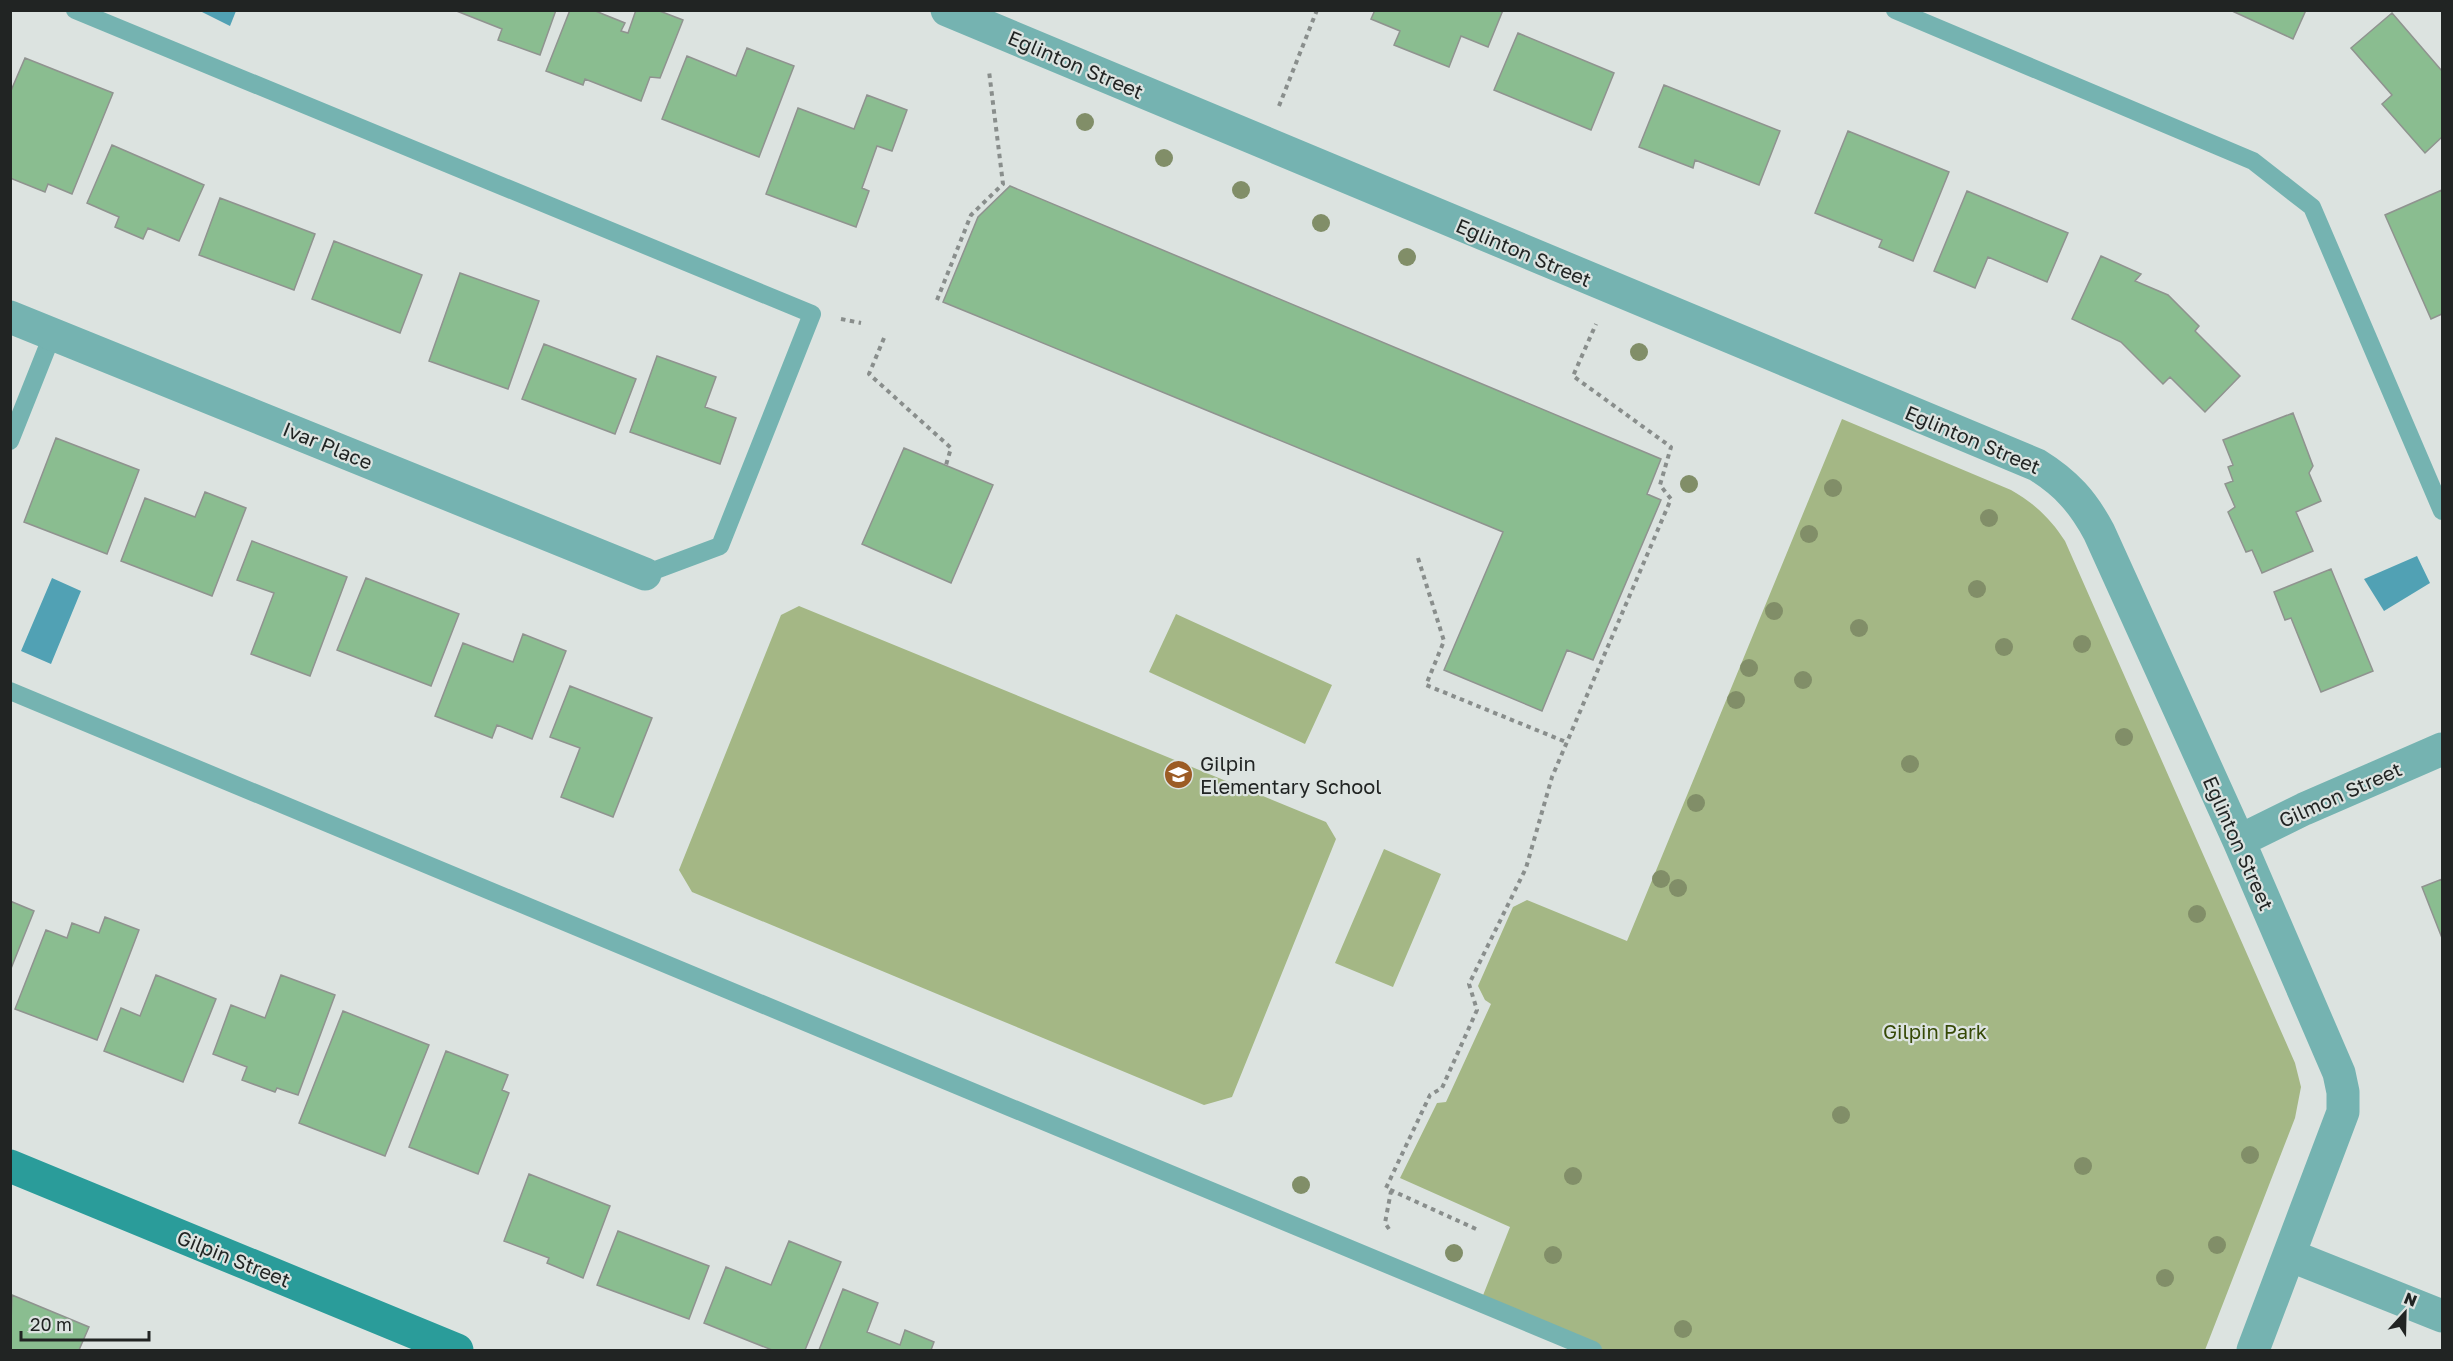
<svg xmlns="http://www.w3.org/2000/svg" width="2453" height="1361" viewBox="0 0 2453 1361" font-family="'Golos Text',sans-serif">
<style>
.green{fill:#a4b785}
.water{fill:#51a1b4}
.building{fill:#8abd90;stroke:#8f938f;stroke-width:1.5}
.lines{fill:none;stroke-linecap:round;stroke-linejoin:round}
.path{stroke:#898e8c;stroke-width:4;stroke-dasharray:4.5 4.5;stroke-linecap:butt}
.lane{stroke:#75b3b1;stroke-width:18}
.street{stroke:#75b3b1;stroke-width:33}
.secondary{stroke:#2a9c9a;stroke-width:33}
.tree{fill:#818e68}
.labels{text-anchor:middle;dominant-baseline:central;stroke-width:4.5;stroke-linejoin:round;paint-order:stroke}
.street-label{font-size:20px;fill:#212423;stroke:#dce3e0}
.poi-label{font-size:20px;fill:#212423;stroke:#dce3e0;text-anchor:start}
.park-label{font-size:20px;fill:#364906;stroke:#dce3e0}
</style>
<rect width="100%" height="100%" fill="#dce3e0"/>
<!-- green -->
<path class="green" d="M1842 419 2011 490C2034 503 2050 518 2065 541L2295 1063 2301 1087 2295 1118 2205 1350H1593L1480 1303 1510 1227 1400 1178 1437 1103 1446 1102 1491 1004 1485 1000 1478 986 1513 907 1527 900 1627 941Z
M799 606 1326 822 1336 839 1232 1097 1204 1105 692 892 679 870 781 615Z
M1176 614 1332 685 1305 744 1149 672Z
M1384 849 1441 874 1393 987 1335 963Z"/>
<!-- water -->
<path class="water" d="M198 10H236V11L230 26Z
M2417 556 2430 583 2384 611 2364 579Z
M52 578 81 591 51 664 21 651Z"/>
<!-- building -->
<path class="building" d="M454 10H556L540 55 498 40 502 29Z
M570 10H593L625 23 621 31 628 33 636 10H657L683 20 660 78 650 77 641 101 585 79 583 85 546 71Z
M1375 10H1503L1488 47 1461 36 1449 67 1394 45 1400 31 1371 19Z
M2230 10H2306L2293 39Z
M2392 13 2442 71V137L2425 153 2382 104 2392 95 2351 48Z
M1518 33 1614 73 1591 130 1494 90Z
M747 48 794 66 759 157 662 119 687 56 736 76Z
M25 58 113 93 72 194 48 184 45 192 10 178V93Z
M1664 85 1780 131 1759 185 1695 160 1693 168 1639 147Z
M867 95 907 110 892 151 877 146 862 188 869 191 856 227 766 194 798 108 854 129Z
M1848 131 1949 172 1913 261 1879 247 1882 240 1815 213Z
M112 145 204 185 179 241 148 228 143 239 115 227 119 217 87 203Z
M1010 186 1661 459 1647 494 1661 500 1593 660 1567 650 1542 711 1444 670 1503 532 943 302 978 217Z
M2442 190V314L2431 319 2385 215Z
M1967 191 2068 233 2047 282 1988 257 1975 288 1934 271Z
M220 198 315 234 294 290 199 255Z
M334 241 422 275 400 333 312 299Z
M2101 256 2141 274 2135 281 2168 295 2199 326 2195 331 2240 376 2205 412 2170 377 2163 384 2121 342 2072 319Z
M460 273 539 301 508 389 429 361Z
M544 344 636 379 615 434 522 399Z
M657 356 716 377 705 407 736 418 720 464 630 432Z
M2293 413 2313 466 2309 473 2321 501 2296 512 2313 551 2262 573 2252 550 2246 552 2228 512 2235 507 2225 484 2233 481 2228 467 2233 465 2223 440Z
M56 438 139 470 107 554 24 522Z
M904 448 993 485 951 583 862 544Z
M205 492 246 508 212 596 121 561 145 498 195 517Z
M252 541 347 577 310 676 251 654 274 593 237 580Z
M2331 569 2373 671 2321 692 2291 618 2285 620 2274 592Z
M366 578 459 614 431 686 337 650Z
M523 634 566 651 532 739 497 725 492 738 435 716 463 643 513 662Z
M570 686 652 718 613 817 561 797 580 748 550 737Z
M2442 879V938L2422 887Z
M10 901 34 911 10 971Z
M105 917 139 930 97 1040 15 1009 46 930 67 938 72 923 99 933Z
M156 975 216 999 183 1082 104 1051 121 1008 140 1016Z
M281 975 335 995 298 1095 277 1088 275 1092 242 1080 247 1067 213 1054 231 1005 265 1018Z
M343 1011 429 1045 385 1156 299 1123Z
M446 1051 508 1075 502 1090 509 1093 478 1174 409 1147Z
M529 1174 610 1206 583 1278 547 1263 549 1258 504 1241Z
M618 1231 709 1266 689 1319 597 1285Z
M789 1241 841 1262 805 1350H772L704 1323 726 1267 771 1285Z
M843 1289 878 1303 867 1332 900 1345 905 1330 934 1342 931 1350H819Z
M12 1295 89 1327 79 1350H10Z"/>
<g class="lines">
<!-- path -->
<path class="path" d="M1279 106 1317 10
M937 300 971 215 1003 184 989 71
M841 319 861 323
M884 338 869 374 951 448 946 465
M1418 558 1444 641 1426 685 1566 742
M1389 1229 1385 1223 1391 1191
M1476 1229 1386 1188 1430 1095 1442 1088 1477 1010 1469 984 1526 868 1552 777 1671 499 1660 485 1671 447 1573 376 1596 324"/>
<!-- lane -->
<path class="lane" d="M75 10 812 314 720 546 645 574
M1895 10 2253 161 2312 207 2442 511
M10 441 53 333
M10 691 1593 1350"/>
<!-- street -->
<path class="street" d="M947 10 2037 465C2066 483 2083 502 2099 532L2239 841 2339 1073 2343 1092V1112L2253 1350
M10 317 645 574
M2239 841 2304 809 2442 749
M2289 1255 2442 1316"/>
<!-- secondary -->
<path class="secondary" d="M10 1166 457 1350"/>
</g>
<!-- trees -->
<g class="tree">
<circle cx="1085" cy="122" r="9"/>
<circle cx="1164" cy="158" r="9"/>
<circle cx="1241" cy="190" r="9"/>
<circle cx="1321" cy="223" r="9"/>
<circle cx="1407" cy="257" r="9"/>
<circle cx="1639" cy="352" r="9"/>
<circle cx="1689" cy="484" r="9"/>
<circle cx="1833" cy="488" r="9"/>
<circle cx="1989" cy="518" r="9"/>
<circle cx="1809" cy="534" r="9"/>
<circle cx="1977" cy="589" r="9"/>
<circle cx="1774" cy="611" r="9"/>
<circle cx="1859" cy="628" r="9"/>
<circle cx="2082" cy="644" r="9"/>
<circle cx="2004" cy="647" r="9"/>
<circle cx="1749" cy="668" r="9"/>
<circle cx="1803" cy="680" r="9"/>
<circle cx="1736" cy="700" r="9"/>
<circle cx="2124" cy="737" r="9"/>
<circle cx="1910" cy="764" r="9"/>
<circle cx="1696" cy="803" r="9"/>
<circle cx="1661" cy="879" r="9"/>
<circle cx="1678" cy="888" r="9"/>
<circle cx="2197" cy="914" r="9"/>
<circle cx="1841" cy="1115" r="9"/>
<circle cx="2250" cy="1155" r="9"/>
<circle cx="2083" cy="1166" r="9"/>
<circle cx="1573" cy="1176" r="9"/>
<circle cx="1301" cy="1185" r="9"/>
<circle cx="2217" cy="1245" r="9"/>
<circle cx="1454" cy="1253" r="9"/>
<circle cx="1553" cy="1255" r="9"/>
<circle cx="2165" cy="1278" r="9"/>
<circle cx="1683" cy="1329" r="9"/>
</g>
<!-- icons -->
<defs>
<symbol id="school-disc" viewBox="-11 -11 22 22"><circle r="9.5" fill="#9c5c25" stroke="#dce3e0"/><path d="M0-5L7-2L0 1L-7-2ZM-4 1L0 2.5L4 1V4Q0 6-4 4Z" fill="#fff"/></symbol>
</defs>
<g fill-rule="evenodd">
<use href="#school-disc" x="1162" y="758" width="33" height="33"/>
</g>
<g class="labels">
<!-- street labels -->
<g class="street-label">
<text transform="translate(1076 64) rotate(23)">Eglinton Street</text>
<text transform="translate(1524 252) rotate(23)">Eglinton Street</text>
<text transform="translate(1973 439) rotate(23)">Eglinton Street</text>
<text transform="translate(328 445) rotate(22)">Ivar Place</text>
<text transform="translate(2340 794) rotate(-24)">Gilmon Street</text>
<text transform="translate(2239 843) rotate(66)">Eglinton Street</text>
<text transform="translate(234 1258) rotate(22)">Gilpin Street</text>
</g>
<!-- poi labels -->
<g class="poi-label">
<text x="1200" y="763">Gilpin<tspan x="1200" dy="23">Elementary School</tspan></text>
</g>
<!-- park labels -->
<g class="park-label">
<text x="1935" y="1031">Gilpin Park</text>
</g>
</g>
<!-- border -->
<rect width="2453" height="1361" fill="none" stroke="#212423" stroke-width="24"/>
<!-- north arrow -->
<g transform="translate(2405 1313) rotate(22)" stroke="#dce3e0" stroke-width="4.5" paint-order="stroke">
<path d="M0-4.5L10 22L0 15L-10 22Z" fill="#212423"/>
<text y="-9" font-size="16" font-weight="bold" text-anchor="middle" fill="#212423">N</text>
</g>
<!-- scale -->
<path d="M21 1331v9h128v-9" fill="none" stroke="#212423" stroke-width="3"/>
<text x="30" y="1331" font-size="18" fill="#212423" stroke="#dce3e0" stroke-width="4.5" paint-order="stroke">20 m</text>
</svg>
